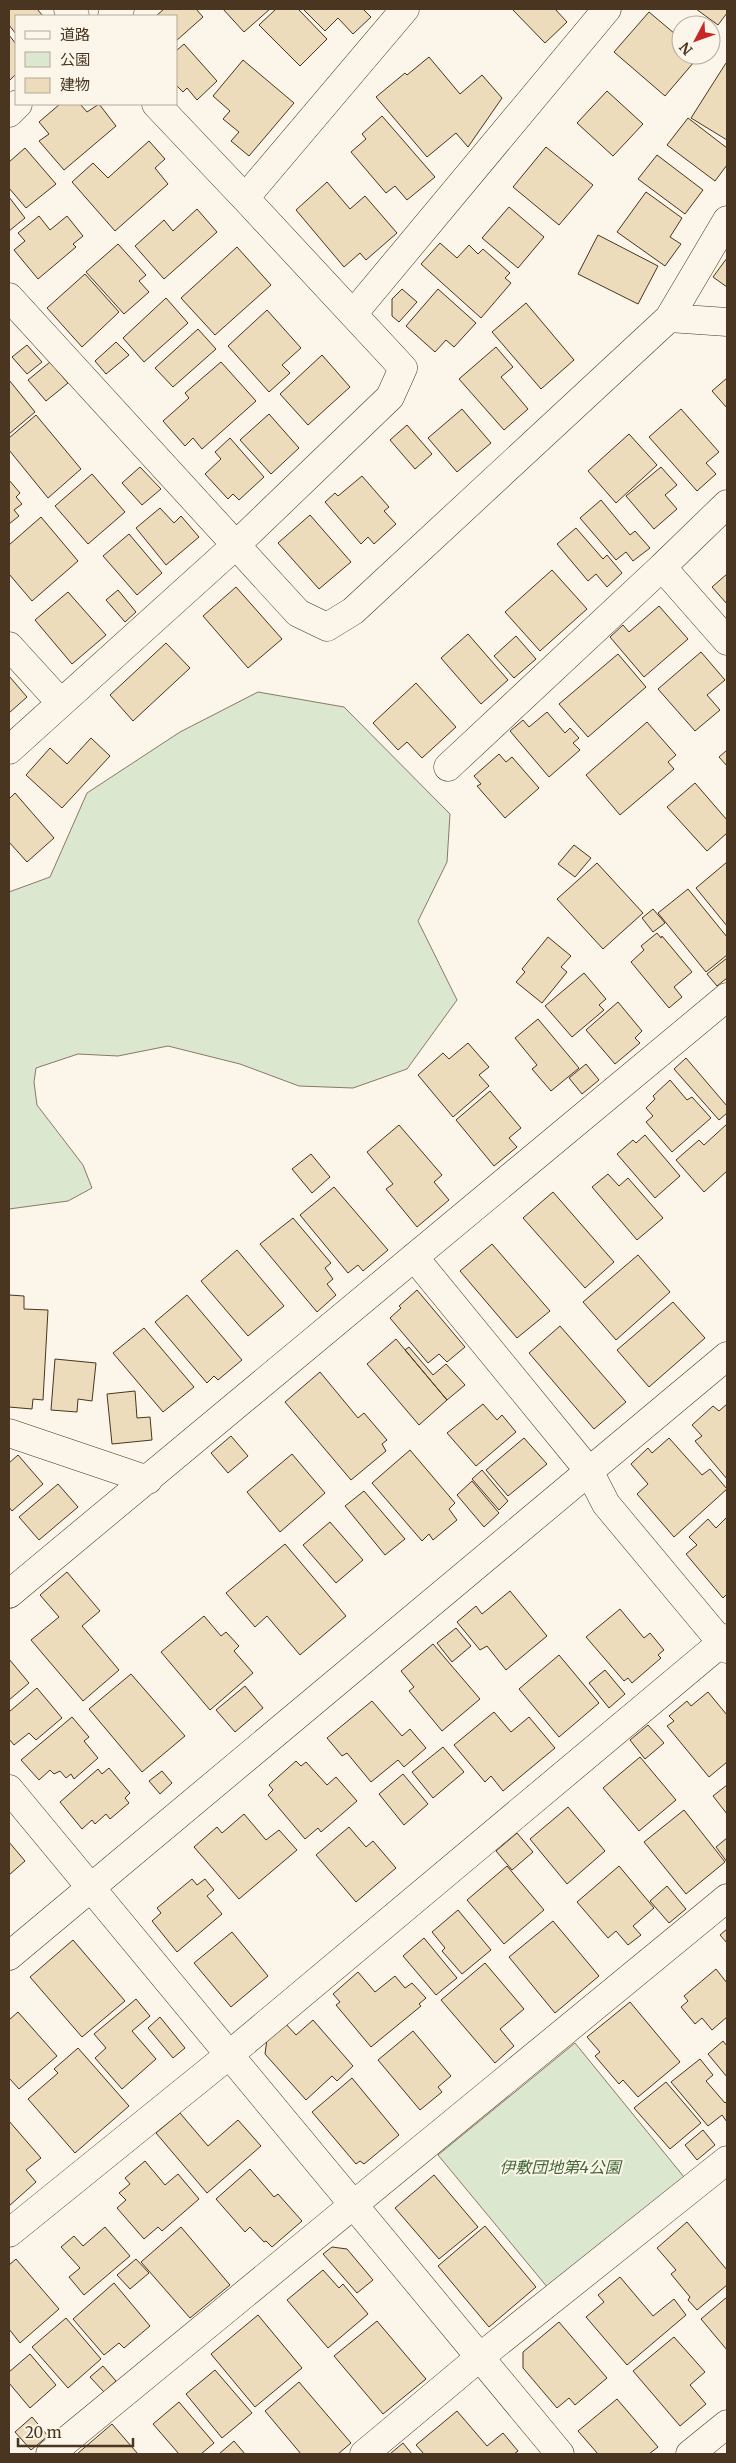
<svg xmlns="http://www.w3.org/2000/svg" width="736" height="2463" viewBox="0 0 736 2463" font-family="Merriweather,'Noto Sans JP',serif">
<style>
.green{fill:#dce7d0;stroke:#887966}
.building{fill:#ecdcbc;stroke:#4a3520}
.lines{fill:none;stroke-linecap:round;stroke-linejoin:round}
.street-casing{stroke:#4a3520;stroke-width:29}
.secondary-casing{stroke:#4a3520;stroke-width:29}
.street{stroke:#fbf6e9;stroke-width:28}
.secondary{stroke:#fbf6e9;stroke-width:28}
.labels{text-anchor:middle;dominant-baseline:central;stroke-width:4;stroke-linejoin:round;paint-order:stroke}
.park-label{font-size:16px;font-style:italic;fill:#436837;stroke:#fbf6e9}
</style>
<rect width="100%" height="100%" fill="#fbf6e9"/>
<!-- green -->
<path class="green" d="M258 692 344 707 450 814 447 862 418 921 457 1000 407 1069 353 1088 299 1086 240 1064 168 1046 118 1056 78 1054 36 1068 34 1082 37 1105 83 1165 92 1188 68 1201 9 1209V892L50 877 87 793 180 732Z
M575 2043 684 2177 548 2288 438 2155Z"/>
<!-- building -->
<path class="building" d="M9 9H37L43 16H16V34L9 25Z
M164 9H196L203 17 176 41V16H156Z
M223 9H270L244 32Z
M276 9H298L327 39 300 66 259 25Z
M303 9H363L371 17 353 34 338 18 325 31Z
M512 9H555L567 22 545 43Z
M696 9H727V13L718 25Z
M649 12 681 39V55H700L665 96 614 52Z
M9 35 16 44V74L9 81Z
M184 44 217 81 197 100 187 88 183 92 176 85V51Z
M429 57 460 94 482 75 502 98 468 147 456 133 427 157 376 97 405 73 407 75Z
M243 60 294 103 249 156 231 141 239 132 223 119 230 111 213 96Z
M726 63 727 64V140L691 118Z
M607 91 643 124 613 156 577 123Z
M60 104H80L87 112 99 104 116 126 64 170 39 141 49 134 39 122Z
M382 116 435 177 407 200 395 186 386 193 351 152 366 139 362 134Z
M688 118 727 148V165L715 181 667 145Z
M149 141 165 159 155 168 168 184 115 231 72 182 93 163 108 178Z
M546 147 593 185 559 225 513 187Z
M25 148 56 184 26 208 9 188V162Z
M657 155 703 190 685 214 638 179Z
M327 182 350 209 365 196 397 233 366 260 360 253 344 267 296 210Z
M646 192 682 218 670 237 681 244 665 266 617 232Z
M9 197 25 218 9 231Z
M509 207 544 237 518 268 482 238Z
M197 209 217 232 164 279 135 246 164 220 173 231Z
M39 216 50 230 67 216 83 236 73 244 76 247 38 279 14 250 25 241 18 233Z
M598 235 658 266 638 304 578 274Z
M440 243 457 258 469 245 478 254 483 249 510 273 505 278 511 283 481 318 421 264Z
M118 244 146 275 139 281 149 292 124 314 86 272Z
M237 247 271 285 215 335 181 298Z
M727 258V287L713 277Z
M85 274 119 312 82 347 47 308Z
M402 289 417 302 399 322 392 316V299Z
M438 289 476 323 454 347 446 340 435 352 406 326Z
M166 298 188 323 144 362 123 338Z
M526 303 574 360 541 389 492 332Z
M267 310 301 348 282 365 290 373 269 392 228 346Z
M198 329 216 349 173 387 155 368Z
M116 342 129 355 106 374 95 361Z
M27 345 42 362 27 374 12 357Z
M496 347 513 367 501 377 528 409 504 430 459 379Z
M322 355 350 387 308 425 280 394Z
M50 362 68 383 46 401 28 380Z
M221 362 256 401 202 449 193 438 185 446 163 421 189 398 185 393Z
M727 378V408L712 391Z
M9 380 35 412 9 434Z
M462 409 491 443 457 472 428 438Z
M681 409 719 452 706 463 716 474 697 491 649 437Z
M269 414 299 448 271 474 240 440Z
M36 415 81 469 48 498 9 450V438Z
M407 425 432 454 415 469 390 440Z
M629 434 657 465 616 503 588 471Z
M230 438 264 477 239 500 233 494 228 499 205 474 221 459 215 452Z
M140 467 161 489 142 505 122 483Z
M661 467 677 485 665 495 677 509 654 529 626 496Z
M92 474 125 512 88 544 55 506Z
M362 476 389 507 384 511 396 524 374 544 368 537 361 544 325 502 335 493 338 496Z
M9 480 20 493 16 497 22 504 14 510 19 516 9 524Z
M601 500 630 535 635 531 650 548 633 561 626 552 616 560 580 518Z
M160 508 174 523 181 516 199 537 166 565 136 528Z
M310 515 351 562 319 589 278 543Z
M41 517 78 561 32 601 9 574V545Z
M576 528 603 559 607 555 622 573 607 587 596 574 588 581 557 544Z
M129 534 162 573 137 595 103 556Z
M552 570 587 609 540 651 505 612Z
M727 574V604L712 587Z
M236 587 282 639 248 668 203 616Z
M118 590 136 612 125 622 106 600Z
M68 592 106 635 72 664 35 620Z
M659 606 688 639 644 677 610 637 623 625 629 632Z
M468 634 508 680 481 704 441 658Z
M516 636 536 659 514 678 494 656Z
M166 643 190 668 133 721 110 695Z
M701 652 725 680 707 695 720 710 695 731 658 689Z
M618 654 646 687 588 737 559 704Z
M9 676 27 697 9 713Z
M416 683 456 727 422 758 407 742 398 750 373 723Z
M547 712 565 733 570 728 579 738 573 743 580 750 549 777 510 731 523 720 529 727Z
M647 722 676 755 668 762 674 769 620 815 586 775Z
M91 738 110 756 62 808 26 775 50 748 67 764Z
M727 750V766L719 757Z
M499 754 506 762 512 757 539 788 505 818 477 786 481 784 474 776Z
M695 783 727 820V833L707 851 667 807Z
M15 793 54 838 27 862 9 842V799Z
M574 845 591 858 575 877 558 864Z
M727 862V926L696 888Z
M597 863 643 913 603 949 557 899Z
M688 889 727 937V955L706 972 658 913Z
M653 909 665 923 653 932 642 918Z
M657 933 661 938 662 936 692 972 674 987 682 997 669 1008 631 962 644 950 641 946Z
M548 937 571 956 561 967 567 972 542 1003 516 982 525 972 522 969Z
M727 958V978L717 986 707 974Z
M584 973 606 999 599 1005 604 1010 572 1037 545 1006Z
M618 1002 642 1031 635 1038 640 1043 615 1064 586 1030Z
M538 1019 579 1068 551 1091 532 1069 537 1065 515 1038Z
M468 1043 489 1067 479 1075 489 1086 453 1117 418 1075 443 1053 449 1059Z
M686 1058 727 1106V1113L719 1120 674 1069Z
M586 1064 599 1080 582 1094 569 1078Z
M670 1080 687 1100 692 1097 711 1118 672 1152 646 1122 653 1116 646 1108 655 1099 653 1096Z
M490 1091 521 1128 509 1138 517 1147 494 1166 456 1120Z
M727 1124V1171L704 1192 676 1160 699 1140 704 1145Z
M399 1125 442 1175 434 1182 449 1200 417 1227 386 1189 393 1184 367 1152Z
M645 1135 680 1176 655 1198 617 1154 633 1140 636 1143Z
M311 1154 330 1177 312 1193 292 1169Z
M608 1174 619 1186 628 1178 663 1218 637 1240 592 1187Z
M334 1187 388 1250 363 1271 358 1265 348 1273 300 1215Z
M553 1192 614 1262 585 1288 523 1218Z
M293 1218 331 1263 325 1268 333 1279 327 1284 336 1295 317 1312 260 1244Z
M492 1244 550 1311 517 1338 460 1271Z
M237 1250 284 1306 248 1336 201 1281Z
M638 1255 670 1292 616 1340 583 1302Z
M417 1290 465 1347 447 1362 439 1354 428 1363 390 1318 401 1308 399 1306Z
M9 1295 24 1296V1309L48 1310 43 1400 33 1399 32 1409 9 1407Z
M187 1295 242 1360 218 1380 214 1376 207 1383 155 1322Z
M673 1302 705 1338 649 1387 617 1350Z
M560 1326 626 1402 594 1429 529 1353Z
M144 1328 194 1387 163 1412 113 1353Z
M396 1339 447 1400 419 1425 367 1364Z
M409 1347 433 1375 446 1364 465 1385 447 1400 405 1350Z
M55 1359 96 1363 92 1401 78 1399 77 1412 51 1410Z
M320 1372 358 1418 364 1413 387 1440 382 1444 386 1451 351 1480 285 1402Z
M135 1391 137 1418 150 1417 152 1440 112 1444 107 1394Z
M483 1404 497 1420 502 1415 516 1432 476 1466 447 1433Z
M727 1404V1479L695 1441 702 1436 692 1425 713 1406 719 1411Z
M231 1436 248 1456 228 1473 211 1453Z
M524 1438 547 1464 508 1496 486 1470Z
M669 1438 702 1475 710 1469 727 1489 674 1537 637 1494 648 1484 631 1464 648 1448 652 1453Z
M410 1450 455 1503 449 1509 457 1520 433 1540 429 1534 422 1541 372 1483Z
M292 1454 325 1493 280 1532 247 1492Z
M18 1455 43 1484 12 1511 9 1507V1463Z
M482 1470 508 1501 499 1510 472 1479Z
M472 1481 499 1513 484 1527 457 1495Z
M58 1484 78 1507 39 1540 19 1517Z
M364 1491 405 1539 385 1555 345 1506Z
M727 1517V1594L723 1598 686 1554 697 1545 689 1537 708 1519 716 1528Z
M330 1522 363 1560 336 1583 303 1545Z
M285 1544 346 1616 300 1655 267 1616 255 1627 226 1593Z
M67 1572 100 1611 82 1626 119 1670 83 1701 31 1640 59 1617 40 1595Z
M510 1591 547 1636 506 1670 487 1646 480 1650 457 1622 476 1606 482 1614Z
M620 1609 644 1638 650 1633 664 1650 658 1655 661 1658 632 1683 628 1678 624 1681 586 1637Z
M204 1616 221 1636 226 1632 239 1646 234 1651 253 1673 210 1710 161 1652Z
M456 1628 471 1646 452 1662 437 1643Z
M433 1644 480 1699 442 1731 409 1691 414 1687 401 1671Z
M559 1655 599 1703 559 1737 519 1689Z
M9 1659 29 1683 9 1700Z
M605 1670 625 1694 609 1708 589 1683Z
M131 1674 185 1736 142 1772 89 1709Z
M245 1686 263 1708 235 1732 216 1710Z
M37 1688 62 1718 36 1740 29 1733 14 1745 9 1739V1712Z
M708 1692 727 1715V1762L709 1777 667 1726 674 1721 669 1716 687 1701 691 1706Z
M372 1701 402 1736 410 1729 426 1748 404 1767 398 1760 371 1782 347 1753 342 1756 327 1738Z
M494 1712 511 1732 529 1717 555 1748 503 1791 491 1776 485 1782 454 1745Z
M72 1717 89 1737 84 1741 98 1758 74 1779 71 1774 66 1778 60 1771 54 1774 50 1770 39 1780 21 1760Z
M648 1725 664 1743 645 1759 630 1740Z
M443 1747 464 1772 433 1798 412 1772Z
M640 1757 676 1800 639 1831 603 1788Z
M296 1761 301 1766 306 1762 327 1785 336 1777 357 1801 321 1832 318 1828 305 1839 268 1795 273 1790 269 1785Z
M109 1768 130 1793 125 1798 129 1803 110 1819 106 1814 95 1824 92 1820 82 1829 60 1802 98 1769 102 1774Z
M162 1771 172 1783 160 1794 149 1781Z
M403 1774 428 1804 404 1825 379 1794Z
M727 1785V1814L713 1796Z
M568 1807 605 1851 567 1884 530 1839Z
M684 1810 725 1862 686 1894 644 1842Z
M244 1814 266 1840 279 1830 297 1850 239 1899 194 1847 217 1827 222 1833Z
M349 1827 366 1847 373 1841 396 1868 356 1902 316 1855Z
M517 1833 533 1852 512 1870 496 1851Z
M727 1838V1862L716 1847Z
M9 1842 25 1861 9 1875Z
M507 1866 544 1910 504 1944 467 1900Z
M619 1866 654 1908 633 1926 641 1935 628 1945 616 1931 608 1938 577 1902Z
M192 1879 197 1885 205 1879 214 1890 207 1896 222 1914 177 1952 152 1921 161 1913 157 1908Z
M667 1886 686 1909 669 1923 650 1901Z
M458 1910 491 1950 462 1974 442 1951 445 1948 432 1932Z
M553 1921 599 1976 555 2013 509 1957Z
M727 1929V1943L720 1935Z
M232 1932 268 1976 231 2007 194 1963Z
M424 1938 457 1978 436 1995 403 1956Z
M73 1940 125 2001 82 2037 30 1977Z
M485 1963 524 2009 500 2029 514 2046 495 2063 441 2000Z
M716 1969 727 1983V2017L712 2030 702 2018 695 2024 681 2007 688 2001 684 1996Z
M358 1972 375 1992 395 1976 405 1988 412 1983 426 1998 419 2004 421 2006 371 2047 336 2005 340 2002 333 1994Z
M136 1999 150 2016 132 2031 156 2059 122 2089 95 2058 106 2048 94 2034Z
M630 2002 680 2062 638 2097 623 2080 619 2084 595 2056 600 2052 587 2037Z
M18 2012 57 2056 19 2089 9 2078V2020Z
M160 2017 185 2048 173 2058 148 2028Z
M313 2020 353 2066 337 2081 332 2076 306 2100 265 2054 267 2039 285 2023 296 2035Z
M413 2031 451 2076 438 2087 442 2092 420 2110 378 2060Z
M723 2041 727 2046V2077L708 2054Z
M78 2048 129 2106 75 2153 28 2099 58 2073 54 2069Z
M700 2059 713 2075 706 2081 725 2103 727 2101V2122L722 2115 708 2126 671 2082Z
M352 2078 399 2135 364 2164 360 2161 356 2164 312 2112Z
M666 2082 701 2123 670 2149 634 2108Z
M180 2113 208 2146 238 2120 261 2146 207 2193 156 2133Z
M9 2121 41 2158 26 2170 36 2182 9 2206Z
M703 2130 715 2145 697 2160 685 2145Z
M145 2161 165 2185 178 2174 199 2199 162 2231 158 2227 144 2239 117 2208 126 2200 119 2193 130 2184 125 2178Z
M250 2169 274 2197 278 2194 302 2221 272 2247 266 2241 264 2242 250 2227 245 2232 216 2199Z
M434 2175 478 2227 439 2259 395 2208Z
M687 2222 727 2270V2285L697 2310 688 2300 690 2297 671 2274 676 2270 657 2248Z
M485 2226 536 2287 489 2327 438 2266Z
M105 2227 130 2256 84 2295 69 2277 80 2268 61 2247 74 2236 83 2246Z
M181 2227 230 2285 190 2318 141 2262Z
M332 2247 347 2249 373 2280 357 2293 323 2254Z
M16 2259 59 2309 20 2343 9 2329V2265Z
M136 2259 149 2273 130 2289 117 2275Z
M323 2270 339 2288 343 2284 368 2314 328 2348 287 2300Z
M620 2277 653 2316 674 2299 686 2315 627 2365 586 2317 604 2302 598 2295Z
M114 2283 150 2326 124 2348 119 2343 104 2355 73 2319Z
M727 2297V2350L701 2319Z
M258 2315 302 2368 255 2407 211 2354Z
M66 2318 101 2359 68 2388 32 2347Z
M377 2321 426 2379 383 2414 334 2356Z
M559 2322 607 2378 575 2405 569 2398 557 2408 523 2368V2352Z
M674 2337 705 2372 690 2385 706 2404 680 2426 633 2371Z
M30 2354 56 2385 30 2408 9 2383V2372Z
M103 2366 116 2381 104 2392 90 2377Z
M215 2370 252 2413 222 2438 186 2394Z
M299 2382 351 2443 338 2454H301L265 2411Z
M617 2399 658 2447 649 2454H598L578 2431Z
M179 2402 214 2443 201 2454H179L153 2424Z
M457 2411 487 2446 503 2433 518 2451 514 2454H424L416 2445Z
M32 2417 48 2436 31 2450 15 2432Z
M112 2424 138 2454H77Z
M234 2441 245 2454H219Z
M403 2443 412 2454H390Z"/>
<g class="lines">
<defs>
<path id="street" d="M68 9 75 16
M112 16 120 9
M156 104 245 198
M9 113 18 104
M9 297 298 613 327 627 353 611 669 318 727 220
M353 314 607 9
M669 318 727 322
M727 504 662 567 727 641
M9 646 61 703
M9 750 236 545 390 397 403 368 245 198 405 9
M448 767 662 567
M414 1257 589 1471 606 1504 727 1649
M9 1433 148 1480
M9 1594 727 997
M9 1956 727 1356
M9 2233 229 2055 727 1638
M50 2454 727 1898
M364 2454 480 2357 727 2160
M690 2454 727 2424"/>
<path id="secondary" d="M9 1789 560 2454"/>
</defs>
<!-- street casing -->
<use href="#street" class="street-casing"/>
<!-- secondary casing -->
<use href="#secondary" class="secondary-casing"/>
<!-- street -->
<use href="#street" class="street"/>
<!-- secondary -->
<use href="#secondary" class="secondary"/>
</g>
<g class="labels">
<!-- park labels -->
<g class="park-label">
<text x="560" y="2167">伊敷団地第4公園</text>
</g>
</g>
<!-- border -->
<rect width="736" height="2463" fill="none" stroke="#4a3520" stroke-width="20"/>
<!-- legend -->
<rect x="15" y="15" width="162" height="90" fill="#fbf6e9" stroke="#b4a999"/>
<rect x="25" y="31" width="25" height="8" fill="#fbf6e9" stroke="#b4a999"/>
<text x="60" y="40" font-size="15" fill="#4a3520">道路</text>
<rect x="25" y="52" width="25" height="15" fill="#dce7d0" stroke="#b4a999"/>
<text x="60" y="65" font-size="15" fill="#4a3520">公園</text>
<rect x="25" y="78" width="25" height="15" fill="#ecdcbc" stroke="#b4a999"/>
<text x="60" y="90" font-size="15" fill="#4a3520">建物</text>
<!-- north arrow -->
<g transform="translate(696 40) rotate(229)"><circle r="24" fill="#fbf6e9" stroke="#b4a999"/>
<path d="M0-4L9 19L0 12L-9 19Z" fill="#c62828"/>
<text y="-8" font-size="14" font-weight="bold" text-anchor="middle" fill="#4a3520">N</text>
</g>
<!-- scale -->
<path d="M18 2438v8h115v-8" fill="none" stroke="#4a3520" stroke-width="2.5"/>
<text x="25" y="2438" font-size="15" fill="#4a3520" stroke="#fbf6e9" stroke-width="4" paint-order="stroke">20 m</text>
</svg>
